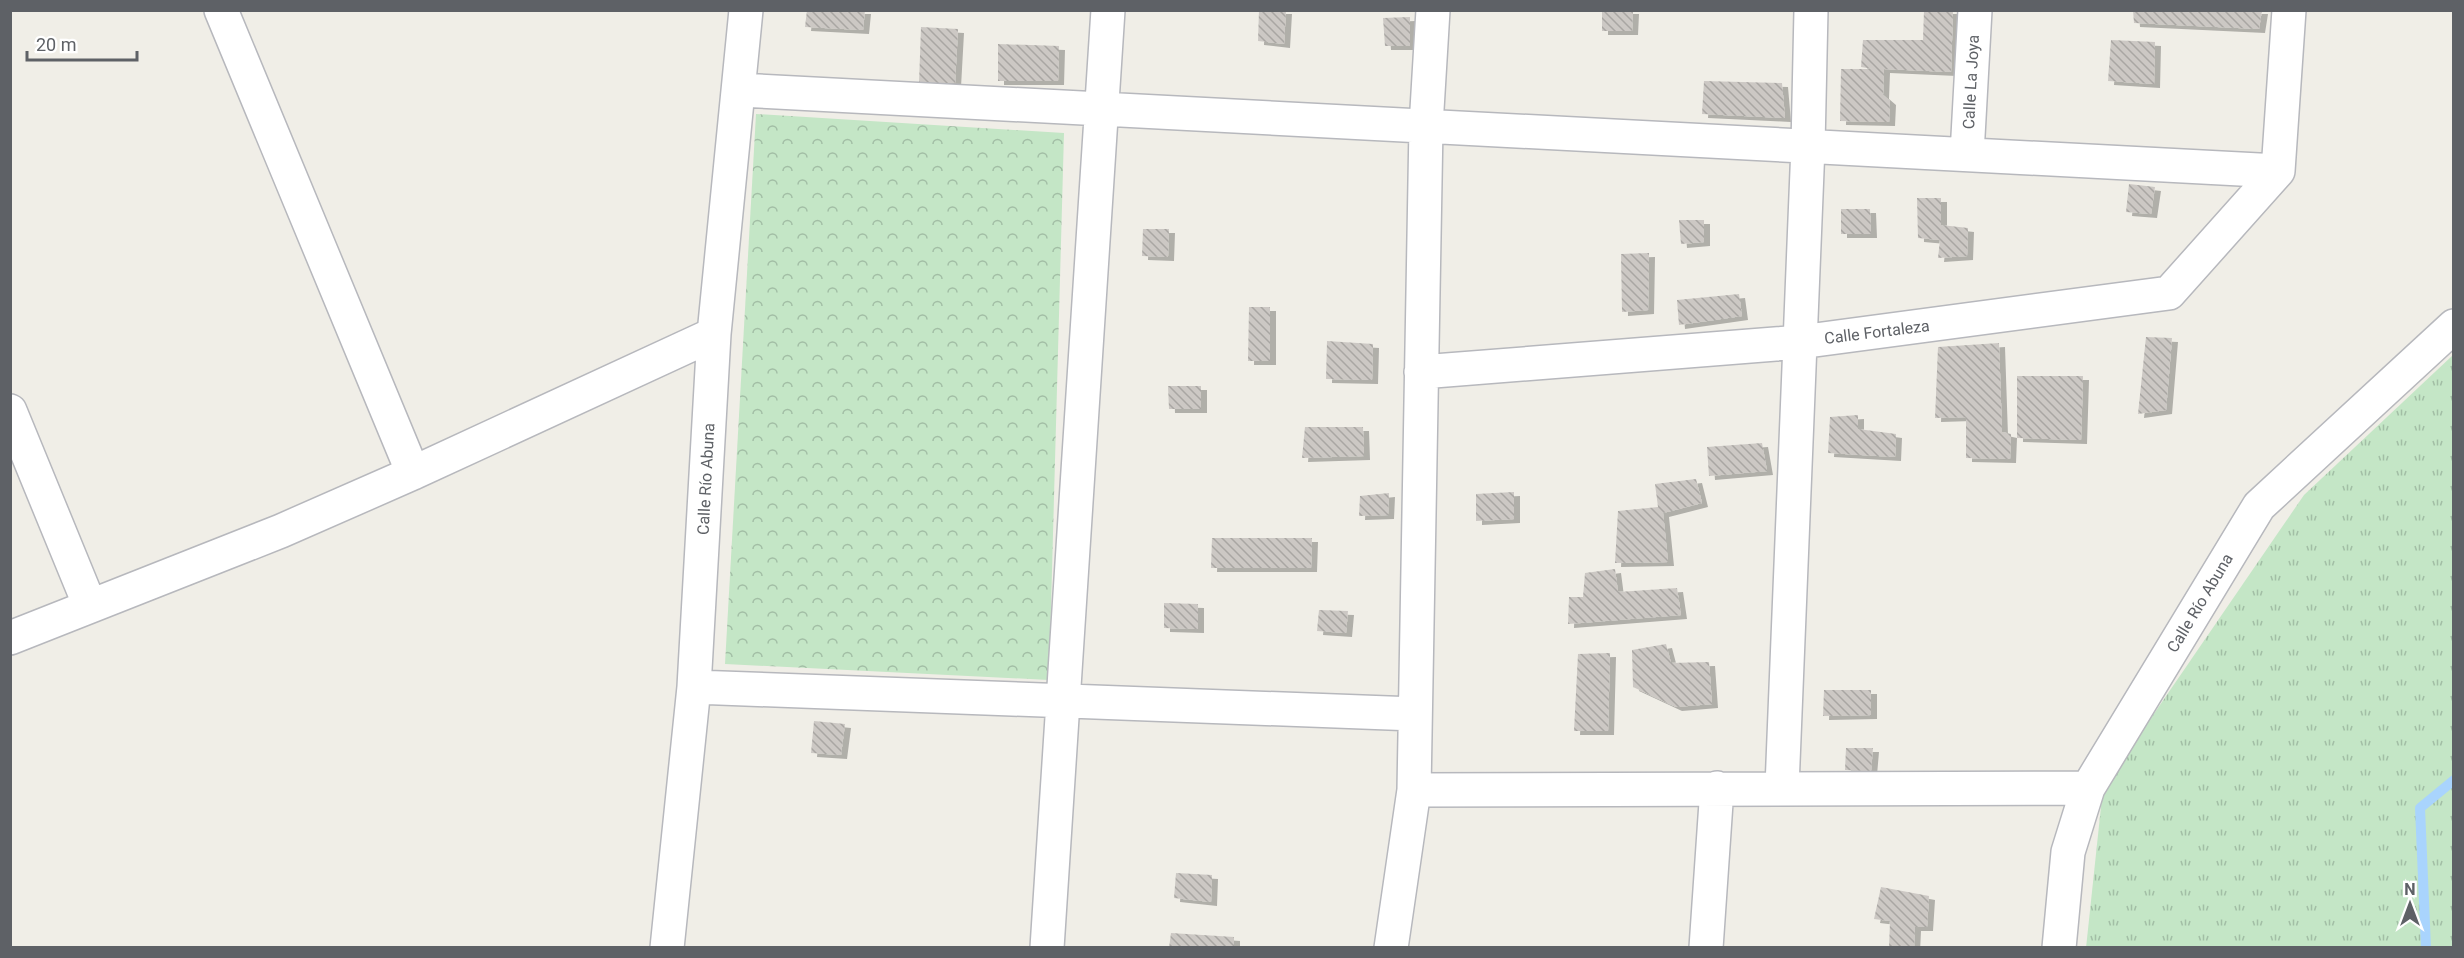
<svg xmlns="http://www.w3.org/2000/svg" width="2464" height="958" viewBox="0 0 2464 958" font-family="Roboto,sans-serif">
<style>
.grass{fill:url(#grass-tufts)}
.forest{fill:url(#forest-crowns)}
.lines{fill:none;stroke-linecap:round;stroke-linejoin:round}
.stream{stroke:#a9d4fd;stroke-width:10}
.building{fill:url(#building-back-hatch);filter:url(#shadow)}
.minor-casing{stroke:#b7b8bd;stroke-width:36}
.minor{stroke:#fff;stroke-width:33}
.labels{text-anchor:middle;dominant-baseline:central;stroke-width:6;stroke-linejoin:round;paint-order:stroke}
.street-label{font-size:16px;fill:#5e6166;stroke:#fff}
</style>
<defs>
<pattern id="grass-tufts" width="24" height="20" patternUnits="userSpaceOnUse" patternTransform="scale(1.5)"><rect width="24" height="20" fill="#c4e6c6"/><path d="M3 7l-1-3M5 7V3M7 7l1-3M15 17l-1-3M17 17v-4M19 17l1-3" fill="none" stroke="#a2bea5"/></pattern>
<pattern id="forest-crowns" width="20" height="18" patternUnits="userSpaceOnUse" patternTransform="scale(1.5)"><rect width="20" height="18" fill="#c4e6c6"/><path d="M2 6a3 3 0 1 1 6 0M12 15a3 3 0 1 1 6 0" fill="none" stroke="#a2bea5"/></pattern>
<pattern id="building-back-hatch" width="6" height="6" patternUnits="userSpaceOnUse" patternTransform="scale(1.5)"><rect width="6" height="6" fill="#ccc8c4"/><path d="M-1 5l2 2M0 0l6 6M5-1l2 2" fill="none" stroke="#a9a6a3"/></pattern>
<filter id="shadow"><feDropShadow dx="6" dy="4" stdDeviation="0" flood-color="#0004"/></filter>
</defs>
<rect width="100%" height="100%" fill="#f0eee7"/>
<!-- grass -->
<path class="grass" d="M2453 355V947L2086 948 2103 788 2304 495Z"/>
<!-- forest -->
<path class="forest" d="M756 114 1064 133 1049 680 725 664Z"/>
<g class="lines">
<!-- stream -->
<path class="stream" d="M2426 948 2420 808 2454 780"/>
</g>
<!-- building -->
<path class="building" d="M807 10H865L863 30 805 27Z
M1259 10H1286L1284 44 1258 41Z
M1602 10H1633L1632 31H1602Z
M1924 10H1953L1951 72 1884 69 1883 95 1890 101 1889 122 1840 121 1841 69H1873L1861 67 1863 40H1923Z
M2133 10H2262L2259 29 2134 23Z
M1410 17V46H1385L1383 18Z
M921 27 958 29 955 83H919Z
M2111 40 2155 42 2154 84 2108 81Z
M998 44 1059 46 1058 81H998Z
M1704 81 1782 83 1785 118 1702 114Z
M2129 184 2155 187 2151 214 2126 212Z
M1917 198H1941V225L1968 228 1967 256 1938 258 1940 240 1918 238Z
M1841 209H1870L1871 234H1841Z
M1679 220H1704V242L1681 244Z
M1143 229H1169L1168 257 1142 256Z
M1649 253 1648 310 1622 312 1621 254Z
M1739 294 1742 316 1679 325 1677 300Z
M1249 307H1270V361H1248Z
M2146 337 2172 338 2166 410 2138 414Z
M1327 341 1373 344 1372 380 1326 379Z
M1999 343 2002 432 2011 434 2010 459 1966 458V417L1935 418 1938 347Z
M2017 376H2083L2081 440 2017 438Z
M1168 386H1201V409H1169Z
M1858 415V429L1896 434 1895 457 1828 453 1830 417Z
M1305 427H1363L1364 456 1302 458Z
M1762 443 1767 471 1709 476 1707 447Z
M1696 479 1702 503 1663 513 1668 562 1615 563 1618 511 1658 507 1655 484Z
M1514 492V519L1476 521V494Z
M1389 493 1388 515 1359 516 1360 496Z
M1212 538H1312L1311 568H1211Z
M1615 569 1618 592 1677 588 1681 615 1568 624 1569 597H1583L1585 573Z
M1164 603 1198 604V629L1164 628Z
M1319 610 1348 611 1346 633 1317 631Z
M1666 644 1671 663 1709 662 1712 704 1676 707 1633 687 1632 650Z
M1610 653 1608 731H1574L1578 654Z
M1824 690H1871V715L1823 716Z
M814 721 845 724 841 755 811 753Z
M1846 748H1873L1871 771 1845 770Z
M1176 873 1212 875 1211 902 1174 898Z
M1881 887 1929 896 1927 927H1915L1914 948H1889L1890 921 1874 919Z
M1171 933 1234 937V948H1169Z"/>
<g class="lines">
<defs>
<path id="minor" d="M221 10 413 473
M739 90 2278 171
M1967 154 1975 10
M2278 171 2289 10
M1421 372 1800 342 2169 293 2278 171
M10 411 90 606
M10 638 281 531 413 473 714 334
M694 687 1415 714
M1782 787 1808 146 1811 10
M1414 790 2088 788
M667 948 694 687 714 334 746 10
M1047 948 1108 10
M1391 948 1414 790 1426 126 1433 10
M1706 948 1717 788
M2059 948 2068 852 2088 788 2259 506 2454 326"/>
</defs>
<!-- minor casing -->
<use href="#minor" class="minor-casing"/>
<!-- minor -->
<use href="#minor" class="minor"/>
</g>
<g class="labels">
<!-- street labels -->
<g class="street-label">
<text transform="translate(1971 82) rotate(-87)">Calle La Joya</text>
<text transform="translate(1877 332) rotate(-7)">Calle Fortaleza</text>
<text transform="translate(706 479) rotate(-87)">Calle Río Abuna</text>
<text transform="translate(2200 603) rotate(-59)">Calle Río Abuna</text>
</g>
</g>
<!-- border -->
<rect width="2464" height="958" fill="none" stroke="#5e6166" stroke-width="24"/>
<!-- north arrow -->
<g transform="translate(2410 904)" stroke="#ffffff" stroke-width="4.5" paint-order="stroke">
<path d="M0-4.5L10 22L0 15L-10 22Z" fill="#5e6166"/>
<text y="-9" font-size="16" font-weight="bold" text-anchor="middle" fill="#5e6166">N</text>
</g>
<!-- scale -->
<path d="M27 51v9h110v-9" fill="none" stroke="#5e6166" stroke-width="3"/>
<text x="36" y="51" font-size="18" fill="#5e6166" stroke="#ffffff" stroke-width="4.5" paint-order="stroke">20 m</text>
</svg>
